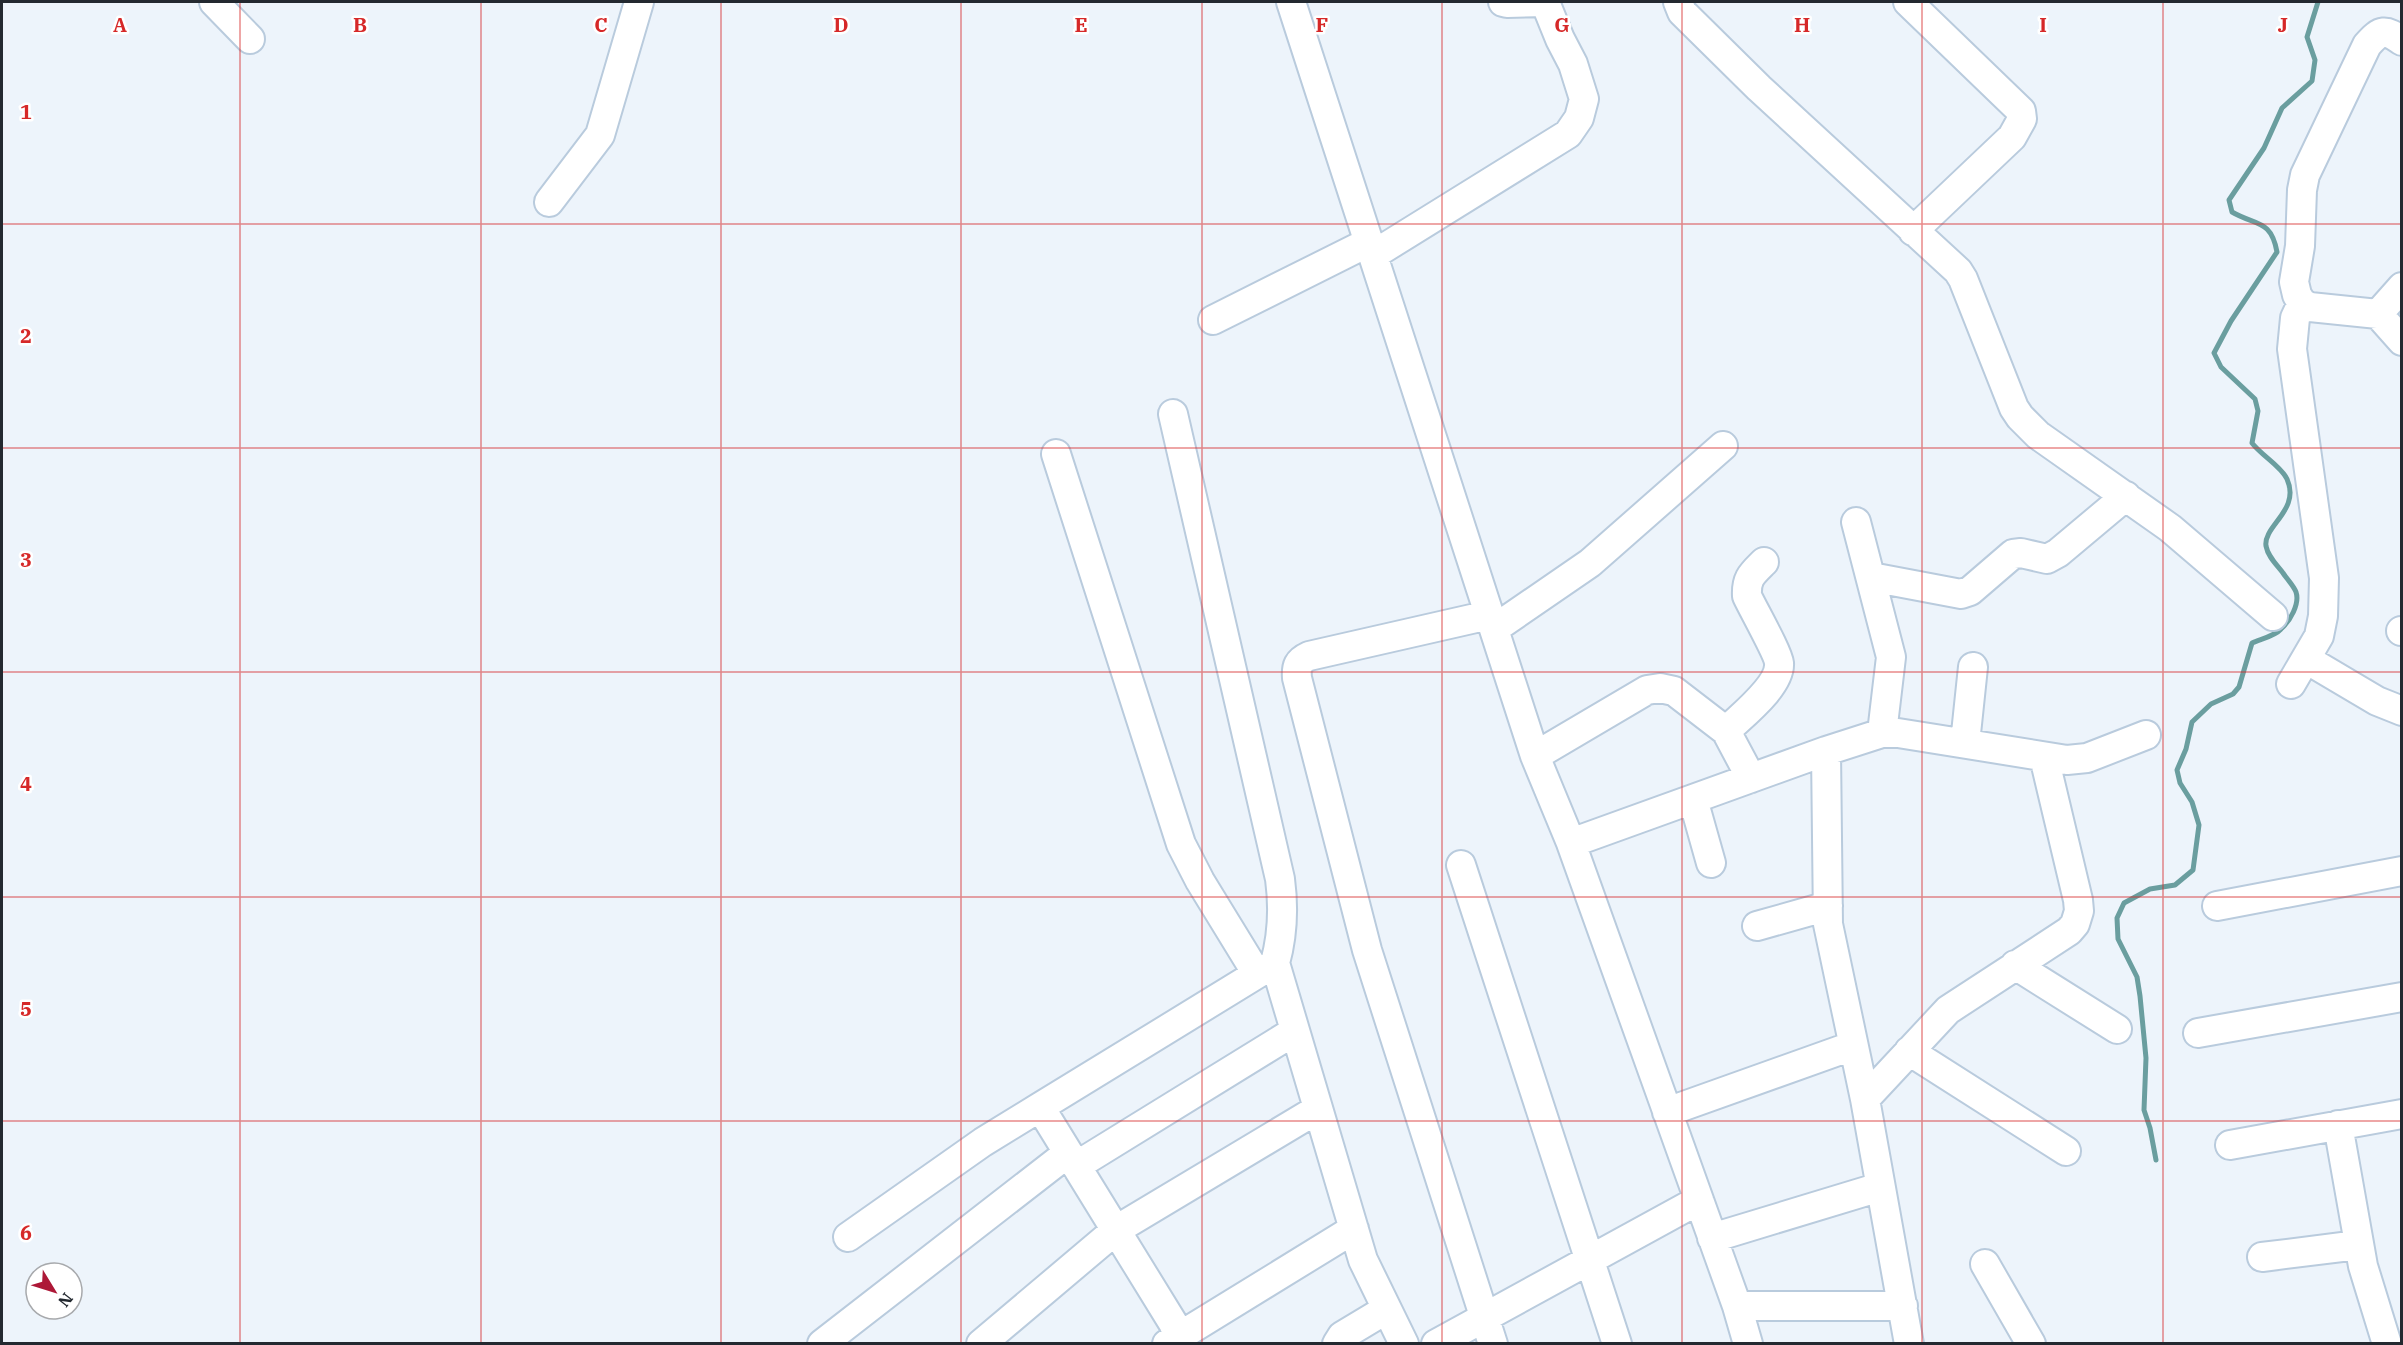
<svg xmlns="http://www.w3.org/2000/svg" width="2403" height="1345" viewBox="0 0 2403 1345" font-family="'IBM Plex Serif',serif">
<style>
.lines{fill:none;stroke-linecap:round;stroke-linejoin:round}
.stream{stroke:#6a9e9f;stroke-width:5}
.minor-casing{stroke:#b9cbdd;stroke-width:32}
.minor{stroke:#fff;stroke-width:28}
.grid{fill:none;stroke:#d62828;stroke-width:1.5;stroke-opacity:0.55}
.grid-label{font-size:20px;text-anchor:middle;font-weight:bold;fill:#d62828;stroke:#fff;stroke-width:5;stroke-linejoin:round;paint-order:stroke}
</style>
<rect width="100%" height="100%" fill="#edf4fb"/>
<g class="lines">
<!-- stream -->
<path class="stream" d="M2156 1160 2150 1128 2144 1110 2146 1058 2140 996 2137 977 2118 939 2117 918 2124 903 2150 889 2175 885 2193 870 2199 825 2192 802 2180 783 2177 770 2186 749 2192 722 2211 704 2233 694 2239 687 2252 643C2261 639 2275 636 2281 629 2290 621 2300 604 2296 592 2294 586 2287 579 2283 573 2277 565 2268 557 2266 546 2263 526 2301 510 2287 479 2281 466 2262 456 2252 443L2258 411 2255 399 2221 367 2214 353 2231 321 2277 252C2271 219 2256 226 2232 212L2229 200 2264 148 2282 108 2312 81 2315 60 2307 37 2318 2"/>
<defs>
<path id="minor" d="M214 2 250 39
M1291 2 1535 756 1571 843 1737 1306 1748 1344
M1678 2 1682 12 1759 88 1958 271 1963 279 2014 408 2020 417 2038 435 2170 528 2273 616
M1908 2 2021 111 2022 119 2012 137 1913 231
M549 202 600 135 639 2
M1373 255 1568 134 1579 118 1584 99 1573 64 1560 39 1545 2 1507 3 1503 2
M2402 287 2378 314 2402 341
M2378 314 2310 307 2302 303 2297 295 2294 282 2300 246 2302 190 2305 175 2367 45C2381 29 2385 29 2402 41
M1213 320 1369 242
M1173 414 1280 879C1284 909 1283 934 1275 963L1040 1107 1173 1323 1182 1344
M1056 454 1181 844 1200 881 1257 974
M1856 522 1891 657 1882 733
M1871 577 1961 594 1970 591 2013 554 2021 553 2047 559 2058 553 2126 496
M1489 615 1309 656C1298 661 1296 666 1297 678L1367 950 1493 1344
M1494 629 1590 563 1723 446
M2401 631H2402
M2306 659 2377 701 2402 711
M2291 684 2319 636 2323 616 2324 578 2292 349 2295 318 2302 303
M1726 731C1741 716 1781 686 1779 663 1778 653 1753 609 1747 596 1746 578 1752 574 1764 562
M1965 743 1973 667
M1826 751 1882 733H1898L2067 760 2087 758 2146 735
M1535 756 1647 690 1660 688 1674 691 1726 731 1751 778
M1693 799 1711 863
M1571 843 1826 751 1828 924 1865 1099 1909 1344
M1461 865 1617 1344
M2217 906 2402 871
M1757 926 1828 906
M1275 963 1363 1260 1404 1344
M2015 965 2117 1029
M2198 1033 2402 997
M1909 1051 2066 1151
M1865 1099 1948 1010 2069 931 2075 924 2079 911 2078 900 2044 757
M1667 1112 1852 1046
M2338 1125 2363 1266 2387 1344
M2230 1145 2402 1114
M1076 1166 1295 1031
M848 1237 983 1142 1040 1107
M1712 1238 1880 1187
M2262 1257 2358 1245
M1985 1264 2031 1344
M1737 1306H1903
M822 1344 1068 1153
M981 1344 1116 1230 1318 1109
M1167 1344 1354 1229
M1337 1344 1342 1336 1387 1309
M1436 1344 1699 1200"/>
</defs>
<!-- minor casing -->
<use href="#minor" class="minor-casing"/>
<!-- minor -->
<use href="#minor" class="minor"/>
</g>
<!-- grid -->
<path class="grid" d="M240 2V1344M481 2V1344M721 2V1344M961 2V1344M1202 2V1344M1442 2V1344M1682 2V1344M1922 2V1344M2163 2V1344M2 224H2402M2 448H2402M2 672H2402M2 897H2402M2 1121H2402"/>
<g class="grid-label">
<text x="120" y="32">A</text>
<text x="360" y="32">B</text>
<text x="601" y="32">C</text>
<text x="841" y="32">D</text>
<text x="1081" y="32">E</text>
<text x="1322" y="32">F</text>
<text x="1562" y="32">G</text>
<text x="1802" y="32">H</text>
<text x="2043" y="32">I</text>
<text x="2283" y="32">J</text>
<text x="26" y="119">1</text>
<text x="26" y="343">2</text>
<text x="26" y="567">3</text>
<text x="26" y="791">4</text>
<text x="26" y="1016">5</text>
<text x="26" y="1240">6</text>
</g>
<!-- border -->
<rect width="2403" height="1345" fill="none" stroke="#232930" stroke-width="6"/>
<!-- north arrow -->
<g transform="translate(54 1291) rotate(128)"><circle r="28" fill="#ffffff" stroke="#a7a9ac" stroke-width="1.5"/>
<path d="M0-4.5L10 22L0 15L-10 22Z" fill="#ad1837"/>
<text y="-9" font-size="16" font-weight="bold" text-anchor="middle" fill="#232930">N</text>
</g>
</svg>
